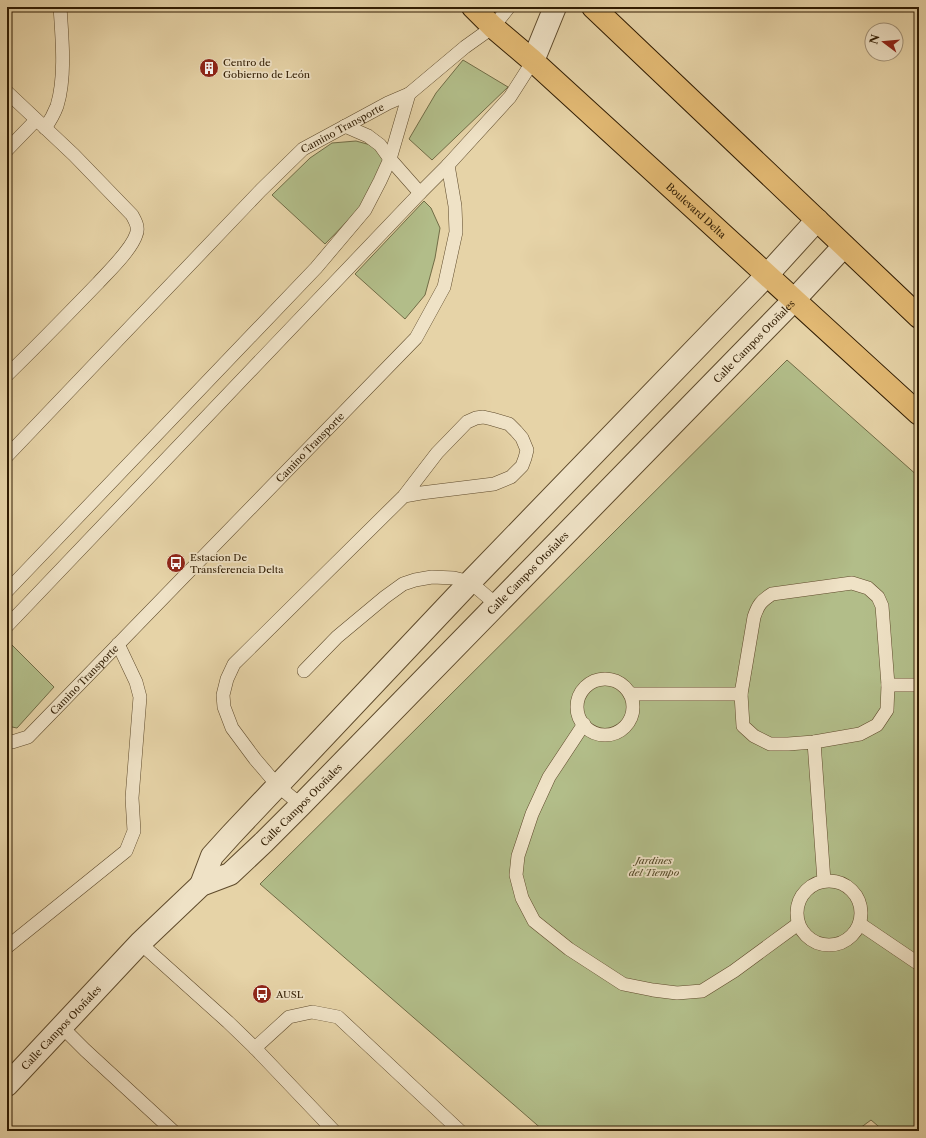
<svg xmlns="http://www.w3.org/2000/svg" width="926" height="1138" viewBox="0 0 926 1138" font-family="'Libre Caslon Text',serif">
<style>
.green{fill:#b2bd89;stroke:#716c46}
.lines{fill:none;stroke-linecap:round;stroke-linejoin:round}
.service-casing{stroke:#5e4a2b;stroke-width:14}
.minor-casing{stroke:#5e4a2b;stroke-width:24}
.tertiary-casing{stroke:#5e4a2b;stroke-width:24}
.primary-casing{stroke:#301c02;stroke-width:24}
.service{stroke:#efe2c6;stroke-width:13}
.minor{stroke:#efe2c6;stroke-width:22}
.tertiary{stroke:#efe2c6;stroke-width:22}
.primary{stroke:#e3ba74;stroke-width:22}
.labels{text-anchor:middle;dominant-baseline:central;stroke-width:3.5;stroke-linejoin:round;paint-order:stroke}
.poi-label{font-size:10px;fill:#301c02;stroke:#efe2c6;text-anchor:start}
.street-label{font-size:10px;fill:#301c02;stroke:#efe2c6}
.park-label{font-size:10px;font-style:italic;fill:#574c2a;stroke:#efe2c6}
</style>
<rect width="100%" height="100%" fill="#e6d3a7"/>
<filter id="stains"><feTurbulence type="fractalNoise" baseFrequency=".005" numOctaves="4"/><feColorMatrix values="0 0 0 0 .2 0 0 0 0 .09 0 0 0 0 .02 0 0 0 .5 -.17"/></filter>
<radialGradient id="worn" r=".72"><stop offset=".6" stop-color="#630" stop-opacity="0"/><stop offset="1" stop-color="#630" stop-opacity=".3"/></radialGradient>
<!-- green -->
<path class="green" d="M463 60 508 87 432 160 409 139 436 93Z
M356 141 378 147 386 158 361 207 325 244 272 195 310 158 332 143Z
M424 201 431 208 440 228 435 258 425 295 405 319 355 274Z
M787 360 919 477V1131H884L871 1120 856 1131H544L260 884Z
M7 640 54 687 17 728 7 726Z"/>
<g class="lines">
<defs>
<g id="service">
<path d="M7 92 74 155 132 215C136 222 139 228 136 235 131 250 109 271 98 283 68 314 38 345 7 375"/>
<path d="M345 126 368 136 380 145 390 159 420 193"/>
<path d="M45 128C50 121 54 114 57 106 66 77 62 37 60 7"/>
<path d="M7 150 36 120"/>
<path id="s1" d="M7 456 261 190 303 149 388 103 409 94 465 47 493 27 509 7"/>
<path d="M852 583 868 588 878 597 882 606 888 685 887 710 877 725 860 734 814 742 788 744H770L754 736 743 726 741 694 754 617C758 605 761 601 772 594Z"/>
<path d="M7 591 316 268 365 210 380 181 390 159 409 94"/>
<path d="M7 626 420 193 448 165"/>
<path d="M304 671 337 637 385 597 403 584 415 580 432 577 454 578 470 582 497 605"/>
<circle cx="605" cy="707" r="28"/>
<path d="M888 685H919"/>
<path d="M630 694H741"/>
<path d="M584 724 549 777 532 814 518 856 516 875 522 898 534 921 569 949 623 984 653 990 677 993 702 991 734 971 798 924"/>
<path id="s2" d="M7 742H12L28 737 416 338 444 287 456 232 455 206 448 165 510 97 533 61"/>
<path d="M814 742 824 881"/>
<path d="M301 805 278 786 255 759 232 728 224 707 223 695 227 679 234 664 404 496 437 453 467 422 476 418 483 417 492 419 509 424 516 431 522 438 527 450 525 458 522 466 511 477 494 484 421 493 404 496"/>
<circle cx="829" cy="913" r="32"/>
<path d="M860 924 919 964"/>
<path d="M140 943 228 1022 255 1048 334 1131"/>
<path d="M7 947 126 851 134 831 132 798 140 697 136 682 118 644"/>
<path d="M62 1027 85 1050 173 1131"/>
<path d="M255 1048 289 1017 312 1012 338 1017 460 1131"/>
</g>
<path id="minor" d="M533 61 555 7"/>
<g id="tertiary">
<path d="M201 885 212 856 231 835 470 582 767 275 817 220"/>
<path id="s3" d="M7 1085 140 943 201 885 230 874 264 842 301 805 794 300 844 246"/>
</g>
<g id="primary">
<path id="s4" d="M473 7 493 27 533 61 919 414"/>
<path d="M593 7 919 317"/>
</g>
</defs>
<!-- service casing -->
<use href="#service" class="service-casing"/>
<!-- minor casing -->
<use href="#minor" class="minor-casing"/>
<!-- tertiary casing -->
<use href="#tertiary" class="tertiary-casing"/>
<!-- primary casing -->
<use href="#primary" class="primary-casing"/>
<!-- service -->
<use href="#service" class="service"/>
<!-- minor -->
<use href="#minor" class="minor"/>
<!-- tertiary -->
<use href="#tertiary" class="tertiary"/>
<!-- primary -->
<use href="#primary" class="primary"/>
</g>
<!-- icons -->
<defs>
<symbol id="building-disc" viewBox="-11 -11 22 22"><circle r="9.5" fill="#8f2418" stroke="#efe2c6"/><path d="M-4-6H4V6H1V3H-1V6H-4ZM-2.5-4.3h1.7v1.8h-1.7ZM.8-4.3h1.7v1.8H.8ZM-2.5-1h1.7V.8h-1.7ZM.8-1h1.7V.8H.8Z" fill="#fff"/></symbol>
<symbol id="bus-disc" viewBox="-11 -11 22 22"><circle r="9.5" fill="#8f2418" stroke="#efe2c6"/><path d="M-5-6H5V4H4V6H2V4H-2V6H-4V4H-5ZM-3.5-4V0h7V-4ZM-3.5 1.2v1.5H-2V1.2ZM2 1.2v1.5H3.5V1.2Z" fill="#fff"/></symbol>
</defs>
<g fill-rule="evenodd">
<use href="#building-disc" x="198" y="57" width="22" height="22"/>
<use href="#bus-disc" x="165" y="552" width="22" height="22"/>
<use href="#bus-disc" x="251" y="983" width="22" height="22"/>
</g>
<g class="labels">
<!-- poi labels -->
<g class="poi-label">
<text x="223" y="62">Centro de<tspan x="223" dy="12">Gobierno de León</tspan></text>
<text x="190" y="557">Estacion De<tspan x="190" dy="12">Transferencia Delta</tspan></text>
<text x="276" y="994">AUSL</text>
</g>
<!-- street labels -->
<g class="street-label">
<text stroke="none"><textPath href="#s1" startOffset="471">Camino Transporte</textPath></text>
<text stroke="none"><textPath href="#s4" startOffset="302">Boulevard Delta</textPath></text>
<text stroke="none"><textPath href="#s3" startOffset="1057">Calle Campos Otoñales</textPath></text>
<text stroke="none"><textPath href="#s2" startOffset="426">Camino Transporte</textPath></text>
<text stroke="none"><textPath href="#s3" startOffset="733">Calle Campos Otoñales</textPath></text>
<text stroke="none"><textPath href="#s2" startOffset="102">Camino Transporte</textPath></text>
<text stroke="none"><textPath href="#s3" startOffset="409">Calle Campos Otoñales</textPath></text>
<text stroke="none"><textPath href="#s3" startOffset="79">Calle Campos Otoñales</textPath></text>
</g>
<!-- park labels -->
<g class="park-label">
<text x="654" y="860">Jardines<tspan x="654" dy="12">del Tiempo</tspan></text>
</g>
</g>
<!-- margin -->
<rect width="926" height="1138" fill="none" stroke="#e6d3a7" stroke-width="24"/>
<rect x="8" y="8" width="910" height="1122" fill="none" stroke="#301c02" stroke-width="2"/>
<rect x="12" y="12" width="902" height="1114" fill="none" stroke="#301c02"/>
<!-- north arrow -->
<g transform="translate(884 42) rotate(286)"><circle r="19" fill="#efe2c6" stroke="#a39378"/>
<path d="M0-3L7 15L0 10L-7 15Z" fill="#8f2418"/>
<text y="-6" font-size="11" font-weight="bold" text-anchor="middle" fill="#301c02">N</text>
</g>
<rect width="100%" height="100%" filter="url(#stains)"/>
<rect width="100%" height="100%" fill="url(#worn)"/>
</svg>
